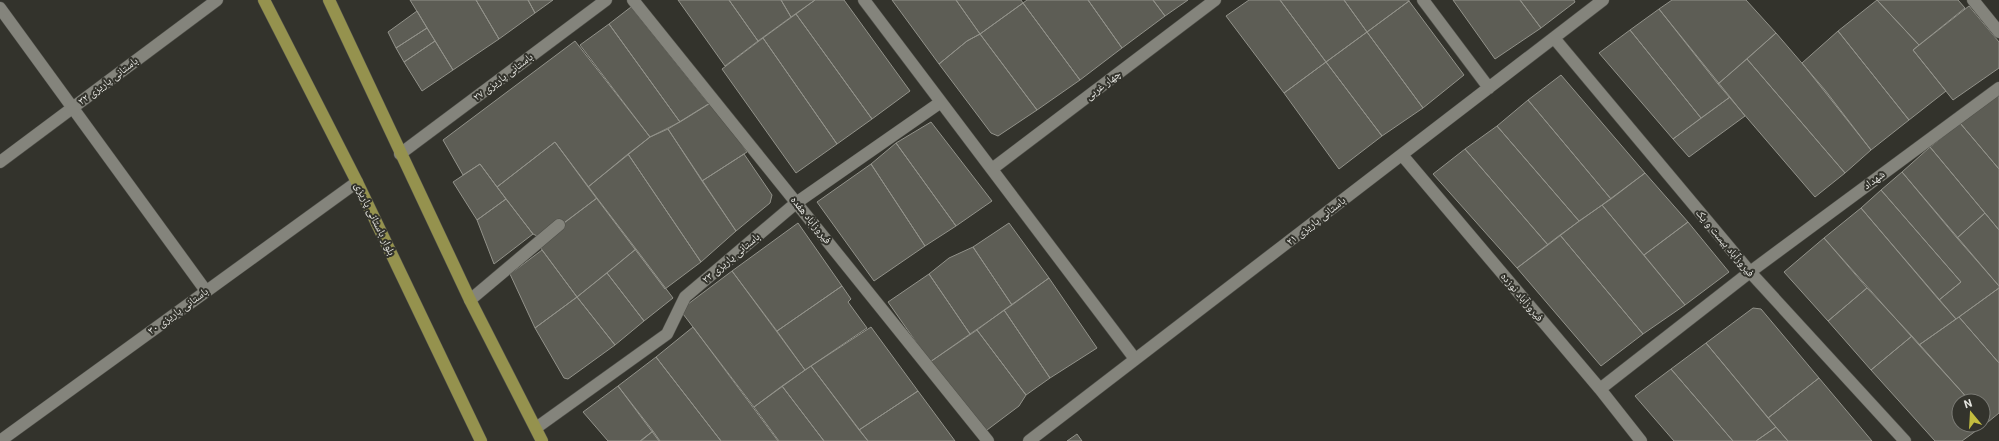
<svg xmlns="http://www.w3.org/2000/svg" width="1999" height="441" viewBox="0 0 1999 441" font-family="Roboto,'Noto Naskh Arabic',sans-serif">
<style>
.building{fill:#5d5d55;stroke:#92928a}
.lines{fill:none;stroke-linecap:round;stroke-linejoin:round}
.minor-casing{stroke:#50504a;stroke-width:13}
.major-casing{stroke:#50504a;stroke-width:13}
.minor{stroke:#84847c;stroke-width:12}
.major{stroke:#95924e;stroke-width:12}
.labels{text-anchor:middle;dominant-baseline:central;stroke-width:4;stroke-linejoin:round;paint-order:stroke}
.street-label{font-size:11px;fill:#e5e5e0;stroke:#33332c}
</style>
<rect width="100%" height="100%" fill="#33332c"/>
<!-- building -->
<path class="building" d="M410 0H476L499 39 453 70Z
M476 0H528L535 13 499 39Z
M528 0H553L535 13Z
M678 0H729L758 41 725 66Z
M729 0H781L791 17 758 41Z
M781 0H815L791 17Z
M815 0H844L910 91 872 119 796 14Z
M892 0H956L980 34 967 41 939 64Z
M956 0H1021L1023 3 980 34Z
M1027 0H1088L1122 48 1080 80 1023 3Z
M1088 0H1153L1165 16 1122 48Z
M1153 0H1188L1165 16Z
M1249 0H1280L1326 62 1284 93 1226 16Z
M1280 0H1344L1367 32 1326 62Z
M1344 0H1409V1L1367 32Z
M1453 0H1520L1541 28 1495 59Z
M1520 0H1574L1575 2 1541 28Z
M1672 0H1746L1776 33 1718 84 1659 9Z
M1877 0 1919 45 1913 50 1946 91 1909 120 1838 31Z
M1877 0H1958L1965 8 1919 45Z
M1409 1 1464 75 1423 108 1367 32Z
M1023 3 1080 80 1037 110 980 34Z
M1969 6 1999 42V68L1953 100 1913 50Z
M631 7 709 104 680 122 609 24Z
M1659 9 1730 97 1701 118 1630 30Z
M417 11 427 28 396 48 388 32Z
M796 14 872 119 837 144 763 38Z
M609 24 680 122 650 137 580 45Z
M427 28 435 41 404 62 396 48Z
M1630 30 1701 118 1673 139 1599 53Z
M1838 31 1909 120 1871 150 1802 63Z
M1367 32 1423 108 1382 136 1326 62Z
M1776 33 1825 90 1871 150 1845 173 1747 59Z
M980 34 1037 110 998 136 991 133 939 64 967 41Z
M763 38 837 144 796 173 722 69Z
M435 41 453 70 422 91 404 62Z
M575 41 650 137 588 187 555 142 497 187 480 164 463 175 443 140Z
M1747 59 1845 173 1815 197 1718 84Z
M1326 62 1382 136 1339 169 1284 93Z
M1561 75 1645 173 1611 199 1528 100Z
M1999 95V169L1960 123Z
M1730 97 1745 116 1689 157 1673 139Z
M1528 100 1611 199 1579 221 1497 126Z
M713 101 747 152 702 181 668 129Z
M931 122 992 201 956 226 896 143Z
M1960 123 1999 169V230L1930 147Z
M1497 126 1579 221 1548 245 1465 149Z
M668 129 736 231 701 262 628 154 650 137Z
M555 142 597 198 543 239 533 234 497 187Z
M896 143 956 226 925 246 871 164Z
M1930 147 1985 213 1957 238 1902 172Z
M1465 149 1548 245 1517 268 1433 174Z
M628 154 701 262 665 289 588 187Z
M744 154 772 195 770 203 736 231 702 181Z
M480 164 506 199 477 220 453 182Z
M871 164 925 246 874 281 817 202Z
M1902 172 1999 286V288L1956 319 1939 300 1961 282 1881 190Z
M1645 173 1688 222 1644 255 1602 205Z
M1881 190 1961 282 1939 300 1861 208Z
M597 198 636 249 577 297 537 243Z
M506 199 533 234 494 264 477 220Z
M1602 205 1685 305 1643 334 1560 235Z
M1861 208 1956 319 1919 345 1824 238Z
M1985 213 1999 230V286L1957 238Z
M1688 222 1729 272 1685 305 1644 255Z
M798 223 842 286 777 331 732 271Z
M1009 223 1049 278 1012 305 973 247Z
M1560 235 1643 334 1601 366 1517 268Z
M1824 238 1867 288 1828 321 1784 272Z
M973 247 1012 305 970 334 929 274 949 258Z
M636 249 673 298 644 321 607 273Z
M542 250 577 297 535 328 510 274Z
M732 271 805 370 754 407 680 310Z
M607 273 644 321 615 345 577 297Z
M929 274 970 334 930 362 888 302Z
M1049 278 1097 348 1050 378 1004 310Z
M842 286 851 299 848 302 867 328 805 370 777 331Z
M1867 288 1912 336 1871 370 1828 321Z
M1999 288V363L1959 317Z
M577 297 615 345 568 379 564 378 535 328Z
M1753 308 1761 309 1819 378 1768 418 1706 343Z
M1004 310 1050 378 1026 395 977 330Z
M1959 317 1999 363V413L1988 422 1983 416V401H1970L1919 345Z
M693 327 778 441H721L656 357Z
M871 327 918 391 859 430 811 366Z
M977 330 1026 395 1019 406 983 433 930 362Z
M1912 336 1970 401H1959V425H1983V416L1988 422 1962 441H1935L1871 370Z
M1706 343 1776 427 1756 441H1733L1671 369Z
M656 357 721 441H659L618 386Z
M811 366 868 441H824L782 386Z
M1671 369 1733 441H1674L1635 396Z
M1819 378 1872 441H1788L1768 418Z
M618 386 653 431 641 441H608L583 412Z
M782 386 824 441H779L754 407Z
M918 391 955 441H868L859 430Z
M1776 427 1788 441H1756Z
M653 431 660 441H640Z
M1077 434 1082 441H1067Z"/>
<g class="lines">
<defs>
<path id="minor" d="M633 0 988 441
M864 0 1135 359
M1423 0 1489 88
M1973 0 1999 32
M0 8 206 291
M1554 38 1750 272 1905 441
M400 154 606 0
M1402 155 1600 389 1641 441
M0 162 217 0
M992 169 1215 0
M470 300 559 225
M1600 389 1750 272 1999 88
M536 428 667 334 685 297 796 203 941 102
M0 441 357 182
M1029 441 1603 0"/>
<path id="major" d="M264 0 357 182 481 441
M329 0 470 300 542 441"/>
</defs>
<!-- minor casing -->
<use href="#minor" class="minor-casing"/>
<!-- major casing -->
<use href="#major" class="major-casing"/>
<!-- minor -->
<use href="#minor" class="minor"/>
<!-- major -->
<use href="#major" class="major"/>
</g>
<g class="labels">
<!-- street labels -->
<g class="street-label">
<text transform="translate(503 77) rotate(-37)">باستانی پاریزی ۲۷</text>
<text transform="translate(108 81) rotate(-37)">باستانی پاریزی ۳۲</text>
<text transform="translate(1103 85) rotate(-37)">چهار غربی</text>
<text transform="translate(1874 180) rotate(-36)">شهداد</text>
<text transform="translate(375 219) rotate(64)">بلوار باستانی پاریزی</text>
<text transform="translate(811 220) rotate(51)">فیروزآباد هفده</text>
<text transform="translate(1316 221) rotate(-38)">باستانی پاریزی ۲۱</text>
<text transform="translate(1725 243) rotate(50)">فیروزآباد بیست و یک</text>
<text transform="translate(731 258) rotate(-40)">باستانی پاریزی ۲۳</text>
<text transform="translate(1522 297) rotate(50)">فیروزآباد نوزده</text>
<text transform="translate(178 311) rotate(-36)">باستانی پاریزی ۳۰</text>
</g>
</g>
<!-- north arrow -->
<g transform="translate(1971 413) rotate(342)"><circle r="19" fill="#33332c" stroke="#7a7a74"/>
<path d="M0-3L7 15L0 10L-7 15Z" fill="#c3bd3f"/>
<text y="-6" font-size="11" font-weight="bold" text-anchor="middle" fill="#e5e5e0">N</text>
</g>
</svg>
